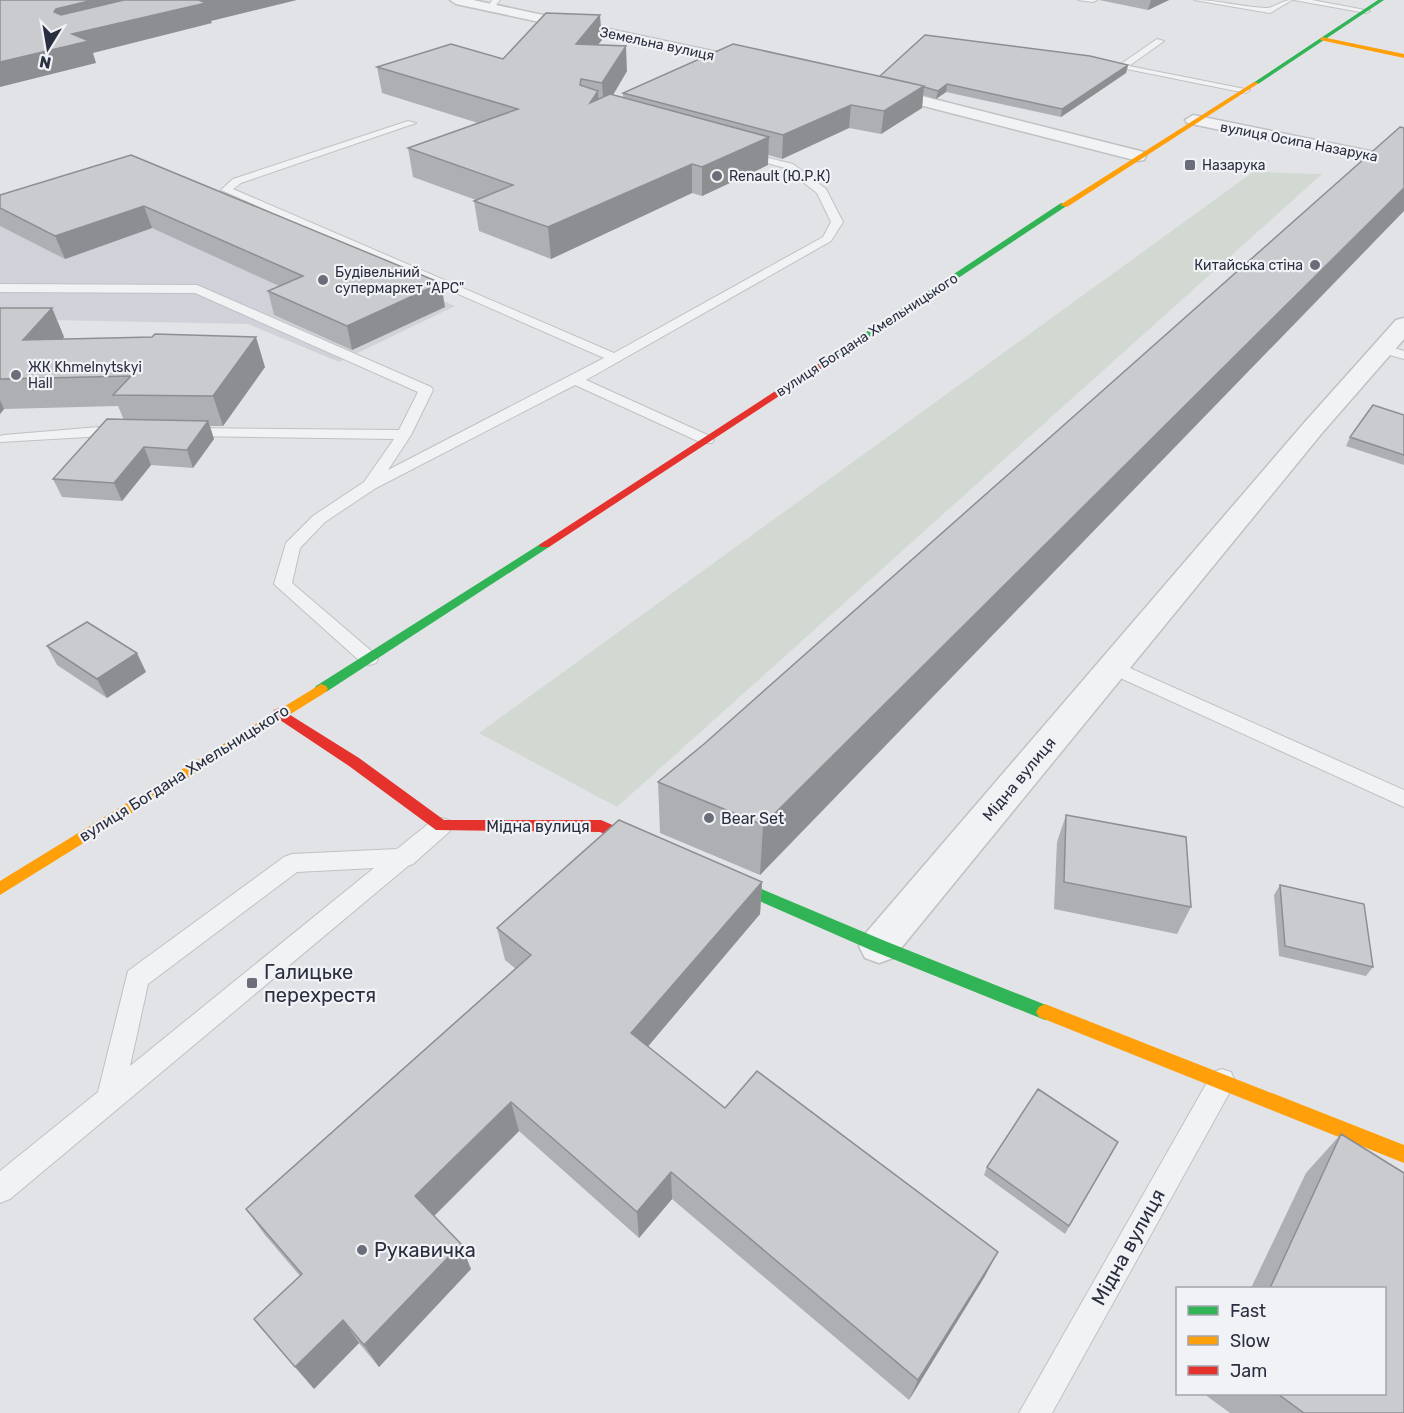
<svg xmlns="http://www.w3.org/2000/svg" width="1404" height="1413" viewBox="0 0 1404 1413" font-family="Rubik,sans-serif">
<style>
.built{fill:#d1d2d9}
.green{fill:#d2d9d2}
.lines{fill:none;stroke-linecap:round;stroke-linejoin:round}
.lane-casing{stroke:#c0c1c4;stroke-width:2}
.street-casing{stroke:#c0c1c4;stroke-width:3}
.lane{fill:#f1f2f4;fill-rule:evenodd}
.street{fill:#f1f2f4;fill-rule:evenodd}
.fast{fill:#30b455;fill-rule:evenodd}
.slow{fill:#ff9f0a;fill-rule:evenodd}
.jam{fill:#e5322d;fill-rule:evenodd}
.wall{fill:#aeafb2}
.shaded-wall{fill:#8d8e91}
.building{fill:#cacbcf;stroke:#8d8e91;stroke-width:1.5}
.poi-dot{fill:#6a6e79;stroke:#f0f2f6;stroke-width:2}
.labels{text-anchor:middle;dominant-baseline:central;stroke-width:4.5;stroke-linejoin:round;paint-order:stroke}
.far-street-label{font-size:14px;fill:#2a2f3f;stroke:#f0f2f6}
.far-poi-label{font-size:14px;fill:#2a2f3f;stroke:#f0f2f6;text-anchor:start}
.street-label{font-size:16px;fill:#2a2f3f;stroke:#f0f2f6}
.poi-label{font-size:16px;fill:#2a2f3f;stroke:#f0f2f6;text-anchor:start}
.near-poi-label{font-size:20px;fill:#2a2f3f;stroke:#f0f2f6;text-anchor:start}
.near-street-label{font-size:20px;fill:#2a2f3f;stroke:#f0f2f6}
</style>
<rect width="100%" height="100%" fill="#e2e3e6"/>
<!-- built -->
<path class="built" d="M125 166 455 306 339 362 248 324 0 319V205Z"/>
<!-- green -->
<path class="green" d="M1253 172 1322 174 617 807 479 733Z"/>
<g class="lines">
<defs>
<path id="lane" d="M492 0H500L493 9H487Z
M1078 0H1097L1093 2Z
M1194 0C1219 0 1241 7 1265 8 1274 9 1280 0 1292 0L1270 13Z
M1294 0H1312L1370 11 1366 13Z
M1157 39 1164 41 1129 66 1250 90 1246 93 1097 63 1101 60 1121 64Z
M408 121 416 123 241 183 233 189 614 353 823 237 831 222 817 193 785 168 739 155V151L793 164 826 189 843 222 831 241 586 380 712 437 714 440 712 443H702L575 385 376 488 325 522 300 548 292 583 376 655 378 659 376 663 369 665 362 663 274 584 286 543 313 516 364 482 394 439 188 436 181 432 188 428 399 430 418 392 195 293 0 292V284L197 285 431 387 433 390 411 435 388 470 604 358 221 190 233 179Z
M1384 345 1404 351V359L1379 352 1377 349 1379 346Z
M99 427H122L129 431 122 435 0 442V436L4 435Z
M1114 661 1404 790V807L1107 672 1105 667 1107 662Z
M441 818 449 820 452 826 449 832 413 864 408 866 10 1199 0 1203V1171L98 1092 128 971 284 857 292 854 397 849 433 820ZM374 868 130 1066 148 984 297 872Z
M1222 1069 1231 1072 1235 1081 1231 1090 1052 1413H1019L1213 1072Z"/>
<path id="street" d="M450 0H473L754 60 761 64 754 68 456 4Z
M878 85 1144 152 1146 156 1144 160 1138 161 873 93 870 90 873 87Z
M1193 115 1404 158V168L1187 123 1185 120Z
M1404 318V339L1322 433 893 958 879 963 865 958 859 946 865 934 1304 423 1396 320Z"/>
</defs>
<!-- lane casing -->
<use href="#lane" class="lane-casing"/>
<!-- street casing -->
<use href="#street" class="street-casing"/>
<!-- lane -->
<use href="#lane" class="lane"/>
<!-- street -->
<use href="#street" class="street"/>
<!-- fast -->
<path class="fast" d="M1378 0H1384L1258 84 1253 83Z
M1061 203 1068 205 823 368 815 366Z
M545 541 549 543 551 545 549 547 326 692H316L314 689 316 686Z
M719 871 885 941 1051 1007 1054 1012 1051 1017 1045 1020 873 951 714 881 711 877 714 873Z"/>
<!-- slow -->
<path class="slow" d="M1322 37 1404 54V58L1320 40Z
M1254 82 1259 83 1067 207 1060 205Z
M321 684 326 686 328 689 326 692 0 895V881Z
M1045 1004 1404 1145V1163L1039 1017 1036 1012 1039 1007Z"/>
<!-- jam -->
<path class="jam" d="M817 364 825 366 549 547H541L539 545Z
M279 708 359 758 444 820H601L654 843 657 847 654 851 649 853 600 832 436 830 349 766 274 716 272 713 274 710Z"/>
</g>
<!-- wall -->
<path class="wall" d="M1099 0H1169L1148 10Z
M602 40 598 44 627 71 613 95 623 97V93L880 76 1128 65 1126 73 1061 117 946 92 936 99 923 95 922 108 881 134 849 128 782 159 768 155V165L702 196 692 193 551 259 479 231 474 201 476 200 413 177 408 148 478 123 382 93 377 67 503 59Z
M1404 128 760 875 660 833 658 782 704 744Z
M131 155 445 307 352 350 274 315 268 291 279 286 152 228 65 259 0 226V195Z
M0 308H52L64 337 62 339 265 367 223 426H210L214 439 193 468 151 465 122 501 62 497 53 479 124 420 118 406 4 409 0 414Z
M1404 415V465L1346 446 1350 437Z
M47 646 146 672 107 698 57 665Z
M1066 815 1191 907 1177 934 1054 909 1057 842Z
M762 882 760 914 648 1046 725 1108 985 1276 909 1400 672 1199 639 1238 519 1131 434 1216 471 1269 379 1367 359 1343 314 1389 300 1276 265 1235 246 1209 516 969 505 960 497 928Z
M1280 885 1373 967 1366 976 1279 956 1274 895Z
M1341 1134 1404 1173V1413H1230L1204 1394H1384V1288H1251L1306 1173Z
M1118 1142 1065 1234 984 1175 987 1167Z"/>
<!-- shaded-wall -->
<path class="shaded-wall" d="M93 0H181L63 30 54 12 56 9Z
M206 0H297L211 21 212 23 93 53 96 63 0 87V62L72 34Z
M1151 0H1169L1148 10Z
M600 15 602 40 578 69 576 44Z
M626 46 627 71 604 110 602 83Z
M1128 65 1126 73 1061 117 1062 109Z
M947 84 946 92 936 99 938 91Z
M924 86 922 108 881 134 884 111Z
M598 91 599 118 590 103Z
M851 105 849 128 782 159 783 135Z
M769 137 768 165 702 196V167Z
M692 164V193L551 259 548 227Z
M1404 188V211L760 875 763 825Z
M144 206 152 228 65 259 55 236Z
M441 283 445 307 352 350 347 326Z
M52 308 64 337 37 370 23 340Z
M256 337 265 367 223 426 213 396Z
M0 400 4 409 0 414Z
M208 421 214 439 193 468 187 450Z
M144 447 151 465 122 501 114 483Z
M137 653 146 672 107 698 97 679Z
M762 882 760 914 634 1063 631 1033Z
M511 1102 519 1131 427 1223 415 1196Z
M671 1172 672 1199 639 1238 637 1212Z
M461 1244 471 1269 379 1367 364 1345Z
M998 1252 985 1276 909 1400 918 1380Z
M343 1320 359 1343 314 1389 295 1367Z"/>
<!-- building -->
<path class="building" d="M0 0H93L56 9 54 12 61 15 124 0H206L201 1 206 3 72 34 89 41 0 62Z
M546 13 600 15 576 44 626 46 602 83 581 79 580 85 598 91 590 103 610 94 769 137 702 167 692 164 548 227 474 201 513 185 408 148 518 109 377 67 451 44 503 59Z
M925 35 1090 56 1128 65 1062 109 947 84 938 91 924 87V86L880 76Z
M733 44 924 86 884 111 851 105 783 135 623 93Z
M1400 127 1404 128V188L763 825 658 782 704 744Z
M131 155 441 283 347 326 268 291 303 276 144 206 55 236 0 208V195Z
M0 308H52L23 340 152 337 155 334 256 337 213 396 113 395 131 376 0 379Z
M1373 405 1404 415V455L1350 437Z
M107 419 208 421 187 450 144 447 114 483 53 479Z
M87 622 137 653 97 679 47 646Z
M1066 815 1186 837 1191 907 1064 882Z
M619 820 762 882 631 1033 725 1108 757 1071 998 1252 918 1380 671 1172 637 1212 511 1102 415 1196 461 1244 364 1345 343 1320 295 1367 254 1319 302 1274 246 1209 531 955 497 928Z
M1280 885 1364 904 1373 967 1285 946Z
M1038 1089 1118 1142 1069 1226 987 1167Z
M1341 1134 1404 1173V1413H1304L1278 1394H1384V1288H1270Z"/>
<!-- markers -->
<g class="poi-dot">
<rect x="1184" y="159" width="12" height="12" rx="3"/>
<circle cx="717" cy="176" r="6"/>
<circle cx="1315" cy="265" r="6"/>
<circle cx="323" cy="280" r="6"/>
<circle cx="16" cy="375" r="6"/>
<circle cx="709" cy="818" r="6"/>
<rect x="246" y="977" width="12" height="12" rx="3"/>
<circle cx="362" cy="1250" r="6"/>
</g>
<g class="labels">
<!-- far-street labels -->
<g class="far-street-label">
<text transform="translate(657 44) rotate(12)">Земельна вулиця</text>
<text transform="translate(1299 142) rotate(11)">вулиця Осипа Назарука</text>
<text transform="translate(867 335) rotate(-33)">вулиця Богдана Хмельницького</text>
</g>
<!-- far-poi labels -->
<g class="far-poi-label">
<text x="1202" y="165">Назарука</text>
<text x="729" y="176">Renault (Ю.Р.К)</text>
<text x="1303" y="265" text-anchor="end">Китайська стіна</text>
<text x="335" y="272">Будівельний<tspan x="335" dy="16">супермаркет "АРС"</tspan></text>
<text x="28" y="367">ЖК Khmelnytskyi<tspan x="28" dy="16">Hall</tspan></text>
</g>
<!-- street labels -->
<g class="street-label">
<text transform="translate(184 773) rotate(-32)">вулиця Богдана Хмельницького</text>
<text transform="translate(1019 779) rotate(-50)">Мідна вулиця</text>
<text x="538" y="826">Мідна вулиця</text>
</g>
<!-- poi labels -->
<g class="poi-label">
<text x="721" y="818">Bear Set</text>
</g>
<!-- near-poi labels -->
<g class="near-poi-label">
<text x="264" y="972">Галицьке<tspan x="264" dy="23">перехрестя</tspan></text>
<text x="374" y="1250">Рукавичка</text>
</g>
<!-- near-street labels -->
<g class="near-street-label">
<text transform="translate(1128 1247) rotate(-61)">Мідна вулиця</text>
</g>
</g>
<!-- legend -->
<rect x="1176" y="1287" width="210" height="108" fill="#f0f2f6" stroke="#a1a4ad" stroke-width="1.5"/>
<rect x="1188" y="1306" width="30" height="9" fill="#30b455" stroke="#a1a4ad" stroke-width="1.5"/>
<text x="1230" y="1317" font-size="18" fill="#2a2f3f">Fast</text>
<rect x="1188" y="1336" width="30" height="9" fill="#ff9f0a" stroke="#a1a4ad" stroke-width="1.5"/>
<text x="1230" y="1347" font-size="18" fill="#2a2f3f">Slow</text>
<rect x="1188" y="1366" width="30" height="9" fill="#e5322d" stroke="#a1a4ad" stroke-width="1.5"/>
<text x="1230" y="1377" font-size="18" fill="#2a2f3f">Jam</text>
<!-- north arrow -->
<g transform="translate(48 48) rotate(191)" stroke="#f0f2f6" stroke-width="4.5" paint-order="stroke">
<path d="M0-4.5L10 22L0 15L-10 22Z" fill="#2a2f3f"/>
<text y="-9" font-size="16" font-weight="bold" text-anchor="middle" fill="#2a2f3f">N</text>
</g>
</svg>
